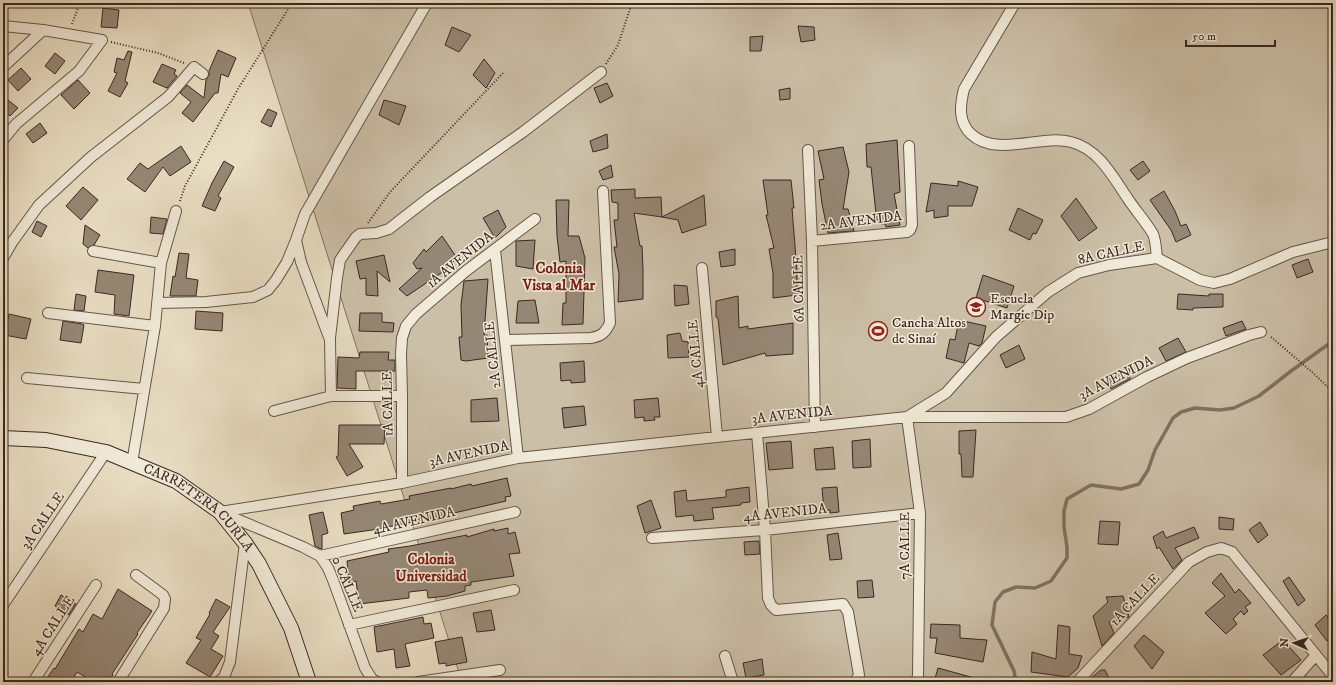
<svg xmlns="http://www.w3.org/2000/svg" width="1336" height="685" viewBox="0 0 1336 685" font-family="'IM FELL DW Pica',serif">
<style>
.green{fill:#cbbfa7;stroke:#827464}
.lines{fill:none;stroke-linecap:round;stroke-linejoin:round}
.stream{stroke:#807061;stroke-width:3.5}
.building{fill:#958775;stroke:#3a2821}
.minor-casing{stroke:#66564a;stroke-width:12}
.secondary-casing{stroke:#3a2821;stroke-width:16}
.path{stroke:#3a2821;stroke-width:2;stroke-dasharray:1 2;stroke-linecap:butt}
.minor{stroke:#f1ead8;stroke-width:10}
.secondary{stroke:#f1ead8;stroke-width:14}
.labels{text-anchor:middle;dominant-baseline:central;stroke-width:3;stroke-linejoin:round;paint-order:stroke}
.street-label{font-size:14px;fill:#3a2821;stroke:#f1ead8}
.poi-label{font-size:14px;fill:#3a2821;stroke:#f1ead8;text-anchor:start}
.neighbourhood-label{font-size:15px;font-weight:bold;fill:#7a1f14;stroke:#f1ead8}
</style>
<rect width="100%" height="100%" fill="#e9dec3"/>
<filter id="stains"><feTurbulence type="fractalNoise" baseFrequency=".005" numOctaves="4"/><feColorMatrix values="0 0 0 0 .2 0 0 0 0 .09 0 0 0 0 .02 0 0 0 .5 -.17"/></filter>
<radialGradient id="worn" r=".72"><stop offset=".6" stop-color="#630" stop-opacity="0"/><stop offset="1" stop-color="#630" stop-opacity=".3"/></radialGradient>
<!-- green -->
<path class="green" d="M248 3H1333V682H462Z"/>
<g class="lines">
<!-- stream -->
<path class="stream" d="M1016 682 1014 671 992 625 995 602 1003 592 1016 587 1035 588 1051 581 1067 558V547L1064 527V511L1067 499 1091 485 1121 489 1139 484 1148 470 1155 450 1173 418 1181 412 1195 408 1220 410 1234 408 1259 396 1291 371 1333 341"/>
</g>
<!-- building -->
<path class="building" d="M103 8 119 10 117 28 101 27Z
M798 26 814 27 815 40 801 42Z
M452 27 471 35 459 52 445 45Z
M763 36 761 51H750V37Z
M218 50 236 58 228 77 221 74 218 93H215L193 122 182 113 191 102 180 93 187 85 204 98 206 80 209 75V71Z
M128 51 132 52 125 81 128 83 120 97 108 91 117 73 114 72 117 58 124 60Z
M55 53 65 61 55 74 45 66Z
M484 59 495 73 486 88 473 75Z
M162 64 176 70 174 74 177 76 167 88 153 82Z
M21 68 31 79 18 91 8 80Z
M78 80 90 93 74 109 61 95Z
M607 83 613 96 600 103 594 88Z
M790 88V99L780 100 779 90Z
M8 100 18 108 10 116 3 110V106Z
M384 100 406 106 399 125 379 115Z
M268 109 277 113 271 127 261 122Z
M40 123 47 133 33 143 26 134Z
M607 134 608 148 593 152 590 141Z
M897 140 900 192 894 194 900 225 886 227 885 224 877 223 871 167H867L866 144Z
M181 146 191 162 170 176 163 167 145 192 127 179 140 163 148 169Z
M843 147 849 172 843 209H848L854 231 828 233 822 204 819 180 824 179 818 151Z
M224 161 234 167 218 196 221 198 215 211 202 206 212 183Z
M1143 161 1150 171 1138 180 1130 170Z
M611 165 613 177 603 180 599 171Z
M763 180H791L794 208H792L797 271V295L773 298V273L769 249 774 248 766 215H768Z
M958 181 978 187 972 206H948V216L934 218V210L926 212 931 183 958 186Z
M83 187 98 200 81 220 66 206Z
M635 189V198L661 197 662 217 634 213 640 246H642L643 270V299L618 302 619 274 614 247H617L614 220H618V203L612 202 611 190Z
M1164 191 1175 211 1181 226 1186 224 1191 235 1176 242 1171 230 1150 200Z
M704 195 706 225 682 233 678 220 662 217Z
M1076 198 1097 228 1079 241 1061 216Z
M556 200H569L568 236H579L585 258 583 324 562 325 563 303H566V261L560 262 557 236Z
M1018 208 1043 220 1036 234 1033 233 1030 240 1009 230Z
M498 210 506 227 495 238 483 218Z
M151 217 167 219 163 234 150 233Z
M37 221 47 226 41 237 32 232Z
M85 225 100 235 94 245 88 248 83 244Z
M442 236 457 258 444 271 407 296 399 289 422 268 417 269 413 263 424 249 426 252Z
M535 240 533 269 516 266V241Z
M735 249V265L721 267 719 252Z
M179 253 189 254 186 278 198 280 196 296H170L173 276 175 277Z
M384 255 390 282 377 271 378 296 366 295V278L360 279 356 261Z
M1308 259 1313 272 1297 278 1292 265Z
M98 270 134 275 129 316 114 314 115 295 95 292Z
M983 275 1014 286 1007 308 976 298Z
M488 279 484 335H487L488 358 466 361 461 360 459 337H462L461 305 464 281Z
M674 285 687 286 689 304 675 306Z
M76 294 86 296 84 311 74 310Z
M1178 294 1209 296V294H1223V307L1193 308V310L1177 309Z
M738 296 739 328 748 326V329L793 323V354L766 356 765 353 723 365 718 318 716 317V301Z
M535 300 539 323H516L518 301Z
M196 311 223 313 222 331 195 329Z
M360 313H382V322L394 323 393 332 359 331Z
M9 314 31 319 26 339 4 335Z
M959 320 986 326 982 343 979 346 969 343 964 363 946 358 950 339 955 340Z
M63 321 82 324 84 325 81 343 60 340Z
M1242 321 1246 329 1226 336 1223 328Z
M680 333 682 341 688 342 689 357 668 358 667 335Z
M1178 338 1186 352 1166 361 1159 348Z
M1019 345 1025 359 1006 368 1000 355Z
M360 352H389L388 360H395V371H356V389L337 388 338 357 359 358Z
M584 361 585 382 571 383V380L561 381 560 363Z
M1129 366 1130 379 1111 389 1106 380Z
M497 398 499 421 471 422V400Z
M658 398 660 417H654L655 420 644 421V417L635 418 634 400Z
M584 406 586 425 564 428 562 408Z
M339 425H385L384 444H349L363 467 347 476 336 457 338 456Z
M976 430 973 477H962L961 454H959V431Z
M870 439 871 467 853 468 852 441Z
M791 441 793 468 769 470 766 443Z
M833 447 835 469 816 470 814 449Z
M507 478 511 496 505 497 506 501 428 519 372 530 344 534 341 513 354 510 353 506 380 501 381 504 410 499 409 496 451 488V489L471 484 472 486Z
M749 487 750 502 741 503V505L712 508 714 519 694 521 693 515 676 517 674 492 686 490 687 501 726 497V490Z
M837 487 839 512 830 513V510L824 511 822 488Z
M651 500 661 528 645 533 637 506Z
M323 512 328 533 322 535V549H321L315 546 309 515Z
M1219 517 1234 519 1233 530 1219 529Z
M1100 521 1120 522 1118 545 1098 544Z
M1260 522 1268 535 1258 543 1249 530Z
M1194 527 1199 538 1175 548 1182 560 1173 569 1159 547 1157 549 1153 537 1163 531 1166 538Z
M508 528V534L515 532 520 553 509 554 514 576 471 582V585L465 586V591L447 596 428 598 427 590 409 592V598L359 604 356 581 349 583 347 561 389 552 388 549 410 546 467 535V537L494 529V531Z
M838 533 842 559 830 560 827 535Z
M759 541 760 554 745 555 744 542Z
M1221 573 1235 593 1239 589 1251 603 1245 607 1248 611 1244 615 1241 611 1233 619 1237 624 1226 634 1205 613 1225 596 1212 583Z
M1289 577 1305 600 1298 606 1283 581Z
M872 580 874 597 858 598 857 581Z
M118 589 152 611 137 633 138 634 112 674 113 675 108 682H94L77 672 71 682H44L54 668 55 669 79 629 83 632 93 614 102 619Z
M61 595 76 604 69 615 55 606Z
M1123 596 1129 617 1109 622 1114 633 1102 646 1093 616 1108 602 1106 597Z
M216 599 230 607 213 632 219 636 211 649 223 656 210 677 186 663 201 640 196 638 210 614 209 613Z
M491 610 495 630 477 632 473 613Z
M1326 615 1333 624V633L1327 641 1315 625Z
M423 617 424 624 431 623 434 638 405 644 410 666 396 668 394 649 377 652 374 627Z
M931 624 960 625V638L987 640 983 662 935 653 937 638H930Z
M1058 625 1070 627 1069 654 1082 656 1078 668 1068 677 1031 672 1032 652 1056 659Z
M1144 635 1164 652 1152 669 1134 646Z
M462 637 467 662 446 666V663L439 664 435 642Z
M1283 640 1301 660 1281 675 1263 655Z
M762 659 764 675 746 678 743 663Z
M938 668 978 679 977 682H934Z
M1101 670H1105L1111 682H1086Z"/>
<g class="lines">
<defs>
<path id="minor" d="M1015 3 964 89C960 105 958 122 971 134 997 158 1040 134 1071 142 1099 149 1113 177 1128 199 1136 211 1146 222 1153 234 1156 241 1156 250 1157 258L1200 280 1214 283 1230 279 1293 252 1333 242
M3 26 43 30 102 40 79 71 16 124 3 140
M3 67 43 30
M808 150 812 241 815 427
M812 241 907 232 910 230 912 225 909 146
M495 250 518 458
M93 251 161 263
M3 258 13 241 39 205 91 157 168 97 194 67 203 74
M702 268 717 437
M157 303 206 302 253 297 268 290 276 280 287 262 296 240
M48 313 155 326
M330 338 337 278 340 260 356 237 360 234 376 233 389 229 430 197 523 132 601 72
M506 340 591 338C602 336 605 333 610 323L603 191
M27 378 144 389
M331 396 330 340 301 262 296 240 305 214 427 3
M274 411 331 396H402
M907 417 946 393 996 337 1048 292 1078 273 1109 265 1157 258
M907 417 920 513 918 676 916 682
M757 433 765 530 768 598 771 605 776 610 843 604 848 612 859 675 855 682
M132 463 155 326 161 263 176 211
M402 483V396L401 354 402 338 406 326 416 314 466 271 535 219
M220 512 402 483 518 458 907 417H1066L1089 409 1147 377 1187 358 1249 335 1261 332
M222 513 303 547 320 556 328 568 333 580 365 668 372 679 378 682
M652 538 765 530 920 513
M320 556 515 512
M3 605 106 452
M349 625 514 590
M725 656 733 682
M33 682 96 585
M118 682 164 608 165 599 163 595 136 575
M218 682 224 677 230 662 245 543
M418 682 500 670
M1077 682 1189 562 1207 552 1221 548 1232 552 1333 676
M1292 682 1316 655"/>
<g id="secondary">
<path id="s1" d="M3 438 46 440 106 452 176 481 220 512 245 543 259 564 291 628 309 682"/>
</g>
</defs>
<!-- minor casing -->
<use href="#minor" class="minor-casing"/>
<!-- secondary casing -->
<use href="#secondary" class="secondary-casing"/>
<!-- path -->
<path class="path" d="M72 24 80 3
M111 42 158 53 184 63
M606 64 618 45 632 3
M180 201 185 186 238 89 292 3
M368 223 390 192 503 73
M1271 337 1312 372 1333 392"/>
<!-- minor -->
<use href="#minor" class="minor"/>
<!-- secondary -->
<use href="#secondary" class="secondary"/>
</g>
<!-- icons -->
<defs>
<symbol id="school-ring" viewBox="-11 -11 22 22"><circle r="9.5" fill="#f1ead8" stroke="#8f2418" stroke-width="1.5"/><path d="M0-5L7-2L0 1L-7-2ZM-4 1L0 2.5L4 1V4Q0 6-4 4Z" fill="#8f2418"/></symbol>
<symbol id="stadium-ring" viewBox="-11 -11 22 22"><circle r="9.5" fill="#f1ead8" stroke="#8f2418" stroke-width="1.5"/><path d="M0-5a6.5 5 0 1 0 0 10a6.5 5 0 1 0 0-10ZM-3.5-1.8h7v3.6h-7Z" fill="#8f2418"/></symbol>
</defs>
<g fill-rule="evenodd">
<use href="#school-ring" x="965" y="296" width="22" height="22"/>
<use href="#stadium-ring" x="867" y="320" width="22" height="22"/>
</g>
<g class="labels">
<!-- street labels -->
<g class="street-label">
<text transform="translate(861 221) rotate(-7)">2A AVENIDA</text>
<text transform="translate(1111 253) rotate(-12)">8A CALLE</text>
<text transform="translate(460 260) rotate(-39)">1A AVENIDA</text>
<text transform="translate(799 289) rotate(-91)">6A CALLE</text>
<text transform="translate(696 354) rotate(-95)">4A CALLE</text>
<text transform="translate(493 355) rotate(-96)">2A CALLE</text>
<text transform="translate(1116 378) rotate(-27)">3A AVENIDA</text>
<text transform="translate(388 404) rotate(-91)">1A CALLE</text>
<text transform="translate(792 415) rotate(-6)">3A AVENIDA</text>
<text transform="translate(469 454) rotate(-12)">3A AVENIDA</text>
<text stroke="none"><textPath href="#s1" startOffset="214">CARRETERA CURLA</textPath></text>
<text transform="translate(785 513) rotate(-6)">4A AVENIDA</text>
<text transform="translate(43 521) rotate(-56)">3A CALLE</text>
<text transform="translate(414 521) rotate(-13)">4A AVENIDA</text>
<text transform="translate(905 546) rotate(-90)">7A CALLE</text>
<text transform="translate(347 584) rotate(67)">0 CALLE</text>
<text transform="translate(1135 600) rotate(-47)">1A CALLE</text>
<text transform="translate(53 626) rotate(-57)">4A CALLE</text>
</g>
<!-- poi labels -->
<g class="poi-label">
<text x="990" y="299">Escuela<tspan x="990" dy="16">Margie Dip</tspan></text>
<text x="892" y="323">Cancha Altos<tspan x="892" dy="16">de Sinaí</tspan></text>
</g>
<!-- neighbourhood labels -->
<g class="neighbourhood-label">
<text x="559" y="268">Colonia<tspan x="559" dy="17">Vista al Mar</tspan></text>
<text x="431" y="559">Colonia<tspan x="431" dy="17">Universidad</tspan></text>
</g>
</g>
<!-- margin -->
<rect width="1336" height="685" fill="none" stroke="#e9dec3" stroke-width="16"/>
<rect x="4" y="4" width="1328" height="677" fill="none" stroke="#3a2821" stroke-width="2"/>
<rect x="8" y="8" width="1320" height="669" fill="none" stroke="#3a2821"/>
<!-- north arrow -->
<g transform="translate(1294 643) rotate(273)" stroke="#f1ead8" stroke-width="3" paint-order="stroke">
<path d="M0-3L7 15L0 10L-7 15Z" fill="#3a2821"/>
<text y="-6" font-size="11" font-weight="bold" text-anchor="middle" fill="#3a2821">N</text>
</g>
<!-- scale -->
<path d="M1186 40v6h89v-6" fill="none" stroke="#3a2821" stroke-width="2"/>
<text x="1192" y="40" font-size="12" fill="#3a2821" stroke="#f1ead8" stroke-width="3" paint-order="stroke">50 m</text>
<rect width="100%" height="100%" filter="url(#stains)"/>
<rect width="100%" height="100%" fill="url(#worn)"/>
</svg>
